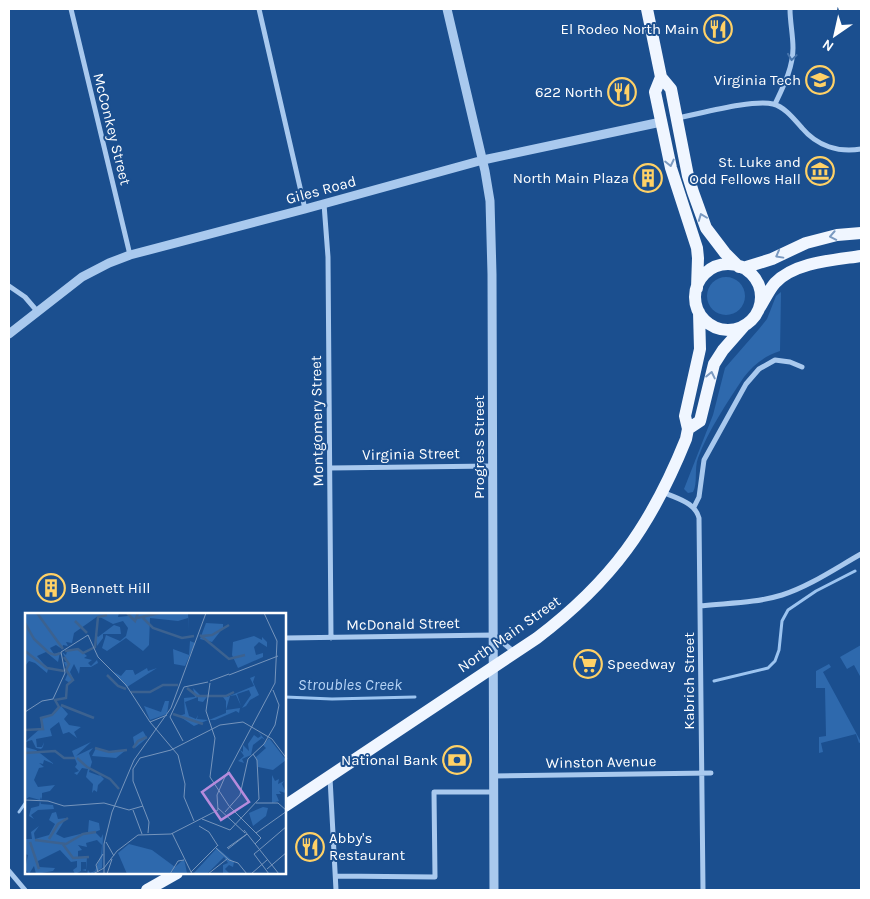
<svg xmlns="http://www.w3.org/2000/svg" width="870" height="899" viewBox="0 0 870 899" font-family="Karla,sans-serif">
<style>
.green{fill:#2e69ad}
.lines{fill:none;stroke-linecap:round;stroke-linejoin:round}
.stream{stroke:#9cc4f0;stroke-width:3}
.minor{stroke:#a9c9ee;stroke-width:5}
.tertiary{stroke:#a9c9ee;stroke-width:9}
.primary{stroke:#f0f6ff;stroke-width:12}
.oneway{stroke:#4674ac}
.oneway2{stroke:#7b9ac1}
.labels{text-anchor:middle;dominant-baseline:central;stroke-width:4;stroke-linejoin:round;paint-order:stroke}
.poi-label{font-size:15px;fill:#fff;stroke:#1b4f8f;text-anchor:end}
.street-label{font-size:15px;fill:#fff;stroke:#1b4f8f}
.water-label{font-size:16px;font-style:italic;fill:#b5d3f5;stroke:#1b4f8f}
.inset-river{fill:none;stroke:#3c6290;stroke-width:2.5}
.inset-road{fill:none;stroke:#7695bc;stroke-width:1}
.view{fill:#b68bdc;fill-opacity:0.15;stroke:#b68bdc;stroke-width:2.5}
.inset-edge{fill:none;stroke:#fff;stroke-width:2.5}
</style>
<rect width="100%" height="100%" fill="#1b4f8f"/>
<!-- green -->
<path class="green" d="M707 296a19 19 0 1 1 38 0a19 19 0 1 1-38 0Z
M781 292 780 351C765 356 754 364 744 377 728 401 708 431 698 458 694 469 698 483 693 492L688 493 684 489 713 415 725 368 759 329 767 319 776 296Z
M861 645V678L854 665 847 669 840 657Z
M829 664 831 667 823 672 861 742 859 743 856 734 821 743 823 752 819 753V737L826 736 825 688H816V671Z"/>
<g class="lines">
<!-- stream -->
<path class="stream" d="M714 681 768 668 775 661 779 650 782 621 788 610 816 591 855 571
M285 697 332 699 415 697
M19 812 26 802"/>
<!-- minor -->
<path class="minor" d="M71 9 130 255
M259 9 305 209
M775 104C783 87 793 68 793 48 793 35 790 22 790 9
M677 118C699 114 753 99 773 104 785 107 794 119 802 128 817 146 839 153 861 149
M324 204 328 257 331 638
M9 286 25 297 37 311
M330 468 493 466
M663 492C677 499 695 502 699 518L703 890
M694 507 699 497 704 460 746 384 759 369 775 360 790 362 802 367
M701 606C728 603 756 603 782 595 810 586 836 568 861 554
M285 638 494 635 514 652
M493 776 711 773
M330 778 336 890
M9 871 25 890
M336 876 435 877 434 792H493"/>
<!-- tertiary -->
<path class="tertiary" d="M447 9 485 171 490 201 492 274 494 890
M9 334 82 277 109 263 130 255 305 209 483 160 661 122"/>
<!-- primary -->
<path class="primary" d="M647 9 661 77 671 89 688 176 693 192 706 228 725 253 739 267
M661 77 655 92 671 168 697 248 698 258 697 288
M695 297a33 33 0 1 1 66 0a33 33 0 1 1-66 0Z
M743 268 772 259 806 243 837 235 861 233
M760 307C765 299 769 290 775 283 795 262 834 260 861 256
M688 429 700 421 714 364 723 350 744 326
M285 806 537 638C612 581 651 526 686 439L688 429 685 416 700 349 699 312
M147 890 177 873"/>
</g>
<!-- one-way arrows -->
<defs><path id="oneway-chevron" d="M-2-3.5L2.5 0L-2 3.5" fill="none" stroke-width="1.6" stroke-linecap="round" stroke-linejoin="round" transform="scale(1.25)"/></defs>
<use class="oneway" href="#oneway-chevron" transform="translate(792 57) rotate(98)"/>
<g class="oneway2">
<use href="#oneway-chevron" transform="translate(670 163) rotate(77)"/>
<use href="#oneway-chevron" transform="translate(702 217) rotate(-111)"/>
<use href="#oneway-chevron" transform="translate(833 236) rotate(169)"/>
<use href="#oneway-chevron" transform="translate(779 255) rotate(151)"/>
<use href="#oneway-chevron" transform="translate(711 375) rotate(-78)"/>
</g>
<!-- icons -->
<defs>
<symbol id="restaurant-ring" viewBox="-11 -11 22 22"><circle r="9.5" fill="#1b4f8f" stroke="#ffd166" stroke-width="1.5"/><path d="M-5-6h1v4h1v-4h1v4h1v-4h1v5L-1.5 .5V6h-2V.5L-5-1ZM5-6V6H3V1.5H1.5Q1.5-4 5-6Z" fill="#ffd166"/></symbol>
<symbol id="university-ring" viewBox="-11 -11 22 22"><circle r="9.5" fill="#1b4f8f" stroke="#ffd166" stroke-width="1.5"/><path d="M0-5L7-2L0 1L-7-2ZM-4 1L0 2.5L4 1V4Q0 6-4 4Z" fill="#ffd166"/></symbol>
<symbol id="museum-ring" viewBox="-11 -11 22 22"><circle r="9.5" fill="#1b4f8f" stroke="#ffd166" stroke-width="1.5"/><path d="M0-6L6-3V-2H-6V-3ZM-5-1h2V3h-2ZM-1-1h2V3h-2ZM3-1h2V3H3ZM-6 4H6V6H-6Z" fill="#ffd166"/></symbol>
<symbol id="building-ring" viewBox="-11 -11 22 22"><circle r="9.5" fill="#1b4f8f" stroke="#ffd166" stroke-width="1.5"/><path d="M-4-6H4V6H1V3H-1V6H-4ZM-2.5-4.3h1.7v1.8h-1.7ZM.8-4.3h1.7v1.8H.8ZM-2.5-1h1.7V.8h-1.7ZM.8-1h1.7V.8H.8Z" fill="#ffd166"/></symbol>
<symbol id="supermarket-ring" viewBox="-11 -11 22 22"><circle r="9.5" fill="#1b4f8f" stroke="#ffd166" stroke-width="1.5"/><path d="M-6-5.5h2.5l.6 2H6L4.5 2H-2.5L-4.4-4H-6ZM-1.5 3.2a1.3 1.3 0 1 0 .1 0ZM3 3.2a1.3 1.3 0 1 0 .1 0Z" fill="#ffd166"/></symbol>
<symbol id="bank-ring" viewBox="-11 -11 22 22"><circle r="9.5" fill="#1b4f8f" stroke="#ffd166" stroke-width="1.5"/><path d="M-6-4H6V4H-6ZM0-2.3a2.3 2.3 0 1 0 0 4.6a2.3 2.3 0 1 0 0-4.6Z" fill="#ffd166"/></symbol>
</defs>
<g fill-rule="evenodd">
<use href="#restaurant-ring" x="702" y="13" width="32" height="32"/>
<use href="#university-ring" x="804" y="64" width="32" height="32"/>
<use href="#restaurant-ring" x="606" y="76" width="32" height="32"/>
<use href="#museum-ring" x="804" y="155" width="32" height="32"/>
<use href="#building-ring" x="632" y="162" width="32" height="32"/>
<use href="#building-ring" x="35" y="572" width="32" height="32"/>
<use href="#supermarket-ring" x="572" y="648" width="32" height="32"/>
<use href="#bank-ring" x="441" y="744" width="32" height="32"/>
<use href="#restaurant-ring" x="294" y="831" width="32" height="32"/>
</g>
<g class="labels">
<!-- poi labels -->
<g class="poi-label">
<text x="699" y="29">El Rodeo North Main</text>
<text x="801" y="80">Virginia Tech</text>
<text x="603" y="92">622 North</text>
<text x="801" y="162">St. Luke and<tspan x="801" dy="17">Odd Fellows Hall</tspan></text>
<text x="629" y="178">North Main Plaza</text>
<text x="70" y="588" text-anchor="start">Bennett Hill</text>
<text x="607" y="664" text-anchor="start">Speedway</text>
<text x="438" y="760">National Bank</text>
<text x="329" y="838" text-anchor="start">Abby's<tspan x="329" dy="17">Restaurant</tspan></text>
</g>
<!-- street labels -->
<g class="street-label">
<text transform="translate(112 129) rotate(76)">McConkey Street</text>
<text transform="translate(321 190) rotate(-15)">Giles Road</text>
<text transform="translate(317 421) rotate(-91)">Montgomery Street</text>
<text transform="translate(479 447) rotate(-90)">Progress Street</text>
<text transform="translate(411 454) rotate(-1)">Virginia Street</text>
<text transform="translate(403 624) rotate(-1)">McDonald Street</text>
<text transform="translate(509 634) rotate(-35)">North Main Street</text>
<text transform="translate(689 681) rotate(-90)">Kabrich Street</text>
<text transform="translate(601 762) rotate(-1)">Winston Avenue</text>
</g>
<!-- water labels -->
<g class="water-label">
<text x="350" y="684">Stroubles Creek</text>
</g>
</g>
<!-- overview -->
<g transform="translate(25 613)">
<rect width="261" height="261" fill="#1b4f8f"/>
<path d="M0 0H94L93 4 103 3 102 0H163L164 19 163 5 153 8 125 5 124 32 118 38 101 25 82 38 77 35 81 22 95 28 101 23 103 15 98 8 88 11 73 3 49 20 47 30 41 29 43 33 38 32 37 36 31 32 25 35 29 41 35 39 33 49 21 39 12 43 23 56 22 60 10 50 4 48 0 53ZM181 10 198 11V15L187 29 175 26ZM89 12 95 14 96 21H78V25L72 33 70 20 73 24ZM229 23 237 27V24L242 29V34L234 29 229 34 231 42 238 40V44L213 55 207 42 208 29ZM165 28 170 30 160 53 149 51 148 36 164 42ZM54 36 62 43 59 45 67 47 63 50 66 53 72 47 73 50 66 54H55L54 61 49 51 45 59 49 67 45 70 40 67 43 60 39 49H43L37 39 41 42 42 38ZM122 55 123 58 132 55 102 74 87 58 96 63 101 57H108L110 62ZM230 63 228 69 234 82 225 87 221 93 217 95 226 82 224 77 212 81 216 93 211 82 205 83 201 97 215 95 214 100 211 98 190 107H184L201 100V88L198 84 184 83 202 84 226 74 229 73 225 65ZM168 75 177 84 184 81 178 89 173 88V84L160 89 164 103 171 106 173 102 172 106 183 107 169 113 154 103 160 101 159 85 170 84ZM140 88H144L142 101 125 107 119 93 136 99ZM36 93 43 101 39 106 44 112 56 114 49 119 52 125 44 119 38 121 34 109 25 116 27 123 11 126 12 134H17L19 129 18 134 16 136 11 135 7 127 0 129 16 115V104L28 102ZM118 118 122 125 110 135 108 124ZM233 118 240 127 237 125 228 132 226 142 217 146 219 150 213 148 219 143 215 137 218 139V132L224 138 223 131 229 122 233 125 236 123ZM244 125 261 147 248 157 233 154 231 144 241 135 238 132ZM66 129 51 143 68 135 64 140 67 149 64 159 75 163 71 158 79 166 73 172 72 179 69 177 67 180 68 171 61 164 63 156 57 155 52 162 49 160 54 158 50 154 52 151 47 138ZM0 134 11 137 29 151 19 147 18 151 14 150 19 154 14 155 9 167 13 174 30 172 25 178 17 180V187L16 184 15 187 4 184 0 187ZM71 135 84 139 101 137 91 145 67 143ZM247 162 250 168 254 166 253 171 259 168 257 171 261 180 254 178 256 181H251L254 188 247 190ZM15 188 16 191 28 192 29 196 13 197 6 202 9 206 4 203 6 195 14 193ZM238 194 243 195 241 203 228 213 224 200ZM31 199 33 206 41 205 31 221 39 225 63 219 64 207 74 210 75 217 70 219 76 225 78 221 77 255 70 259 65 261H62L63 257 65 260 70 258 76 242 77 232 72 227 61 230 62 234 53 232 57 237 53 238V244H62L61 258 57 257 61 256V249H56V258L50 261 48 257 52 254V248L46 249 35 237 13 248 14 254 30 255 28 258 11 261 9 253 4 261 0 256 3 242 0 241V226H7L6 219 14 213 9 220 10 226 24 222 30 211 24 207 27 200ZM104 231 127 237 150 254 159 246 162 260 167 261H145L150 255 144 261H102L93 240ZM192 235 209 249 208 254 204 252 200 256 205 261H198V252L203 250 199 244 183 260 168 261Z" fill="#2e69ad"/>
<path class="inset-river" d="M12 0 38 36M102 0 110 8 113 0M112 5 135 0M118 5 128 15 157 25 169 23M50 8 62 20M0 10 9 26 24 40 30 42 36 40M175 22 204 46 220 42M177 23 187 22 204 12M0 38 22 55 39 58M40 38 53 36 58 40 70 34 73 4 82 2M82 62 93 73 101 76M162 75 172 83H201L209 79M106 79H125L138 72H153M36 92 69 105M148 101 178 111M0 117 18 116 16 105 27 102 34 94 30 87 41 85 42 72 48 67 41 57 44 51 39 44M70 135 84 139 102 137M108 135 113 128 122 124M0 140 30 138 39 145H50M52 145 62 154 85 166 94 176M24 226 33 211 43 205M10 227 41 231 58 221 71 219M5 229 14 256M37 230 48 245 64 244"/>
<path class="inset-road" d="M204 62 253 43M185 68 204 61M185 70 181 98 190 125 185 164 204 193 236 225 230 231M0 99 17 88 28 86 40 60 36 39 63 22 73 44 101 72 125 109M125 109 153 142 160 171 159 184 169 208M125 109 142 102M158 128 145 104 159 74 183 69M0 187 23 188 39 193 79 190 104 197 118 193M231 190H253L262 198M193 195 220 220M108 197 117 221M200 199 215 182 223 146 239 131 250 112 254 92 248 77M177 206 205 217 234 186 232 147 228 141M174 213 184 219 193 233M219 217 254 261M123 220 124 209 108 168V156L115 145 146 137 195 112 218 109 247 126 262 146M147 220 167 261M231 220 262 198M81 229 89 243M191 235 204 247 213 250 222 261M202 235 222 221 203 236M234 237 229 241 244 261M234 237 262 213M242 256 262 239M73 259 71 252 78 241M166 259 193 232M68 261 79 255 92 238 113 222 146 221 193 197 192 182 199 166 250 70 252 28 239 0M79 261V231L87 199 109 147 146 95 181 0M82 261 87 246M145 261 153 248 159 247M183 261 202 246M226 261 242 247"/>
<path class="view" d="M204 160 224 189 196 207 177 179Z"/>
<rect width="261" height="261" class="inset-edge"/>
</g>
<!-- border -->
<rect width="870" height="899" fill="none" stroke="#ffffff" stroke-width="20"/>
<!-- north arrow -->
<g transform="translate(835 35) rotate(214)" stroke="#1b4f8f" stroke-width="4" paint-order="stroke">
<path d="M0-4L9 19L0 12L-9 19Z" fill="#ffffff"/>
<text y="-8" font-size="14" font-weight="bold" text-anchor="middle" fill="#ffffff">N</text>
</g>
</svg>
